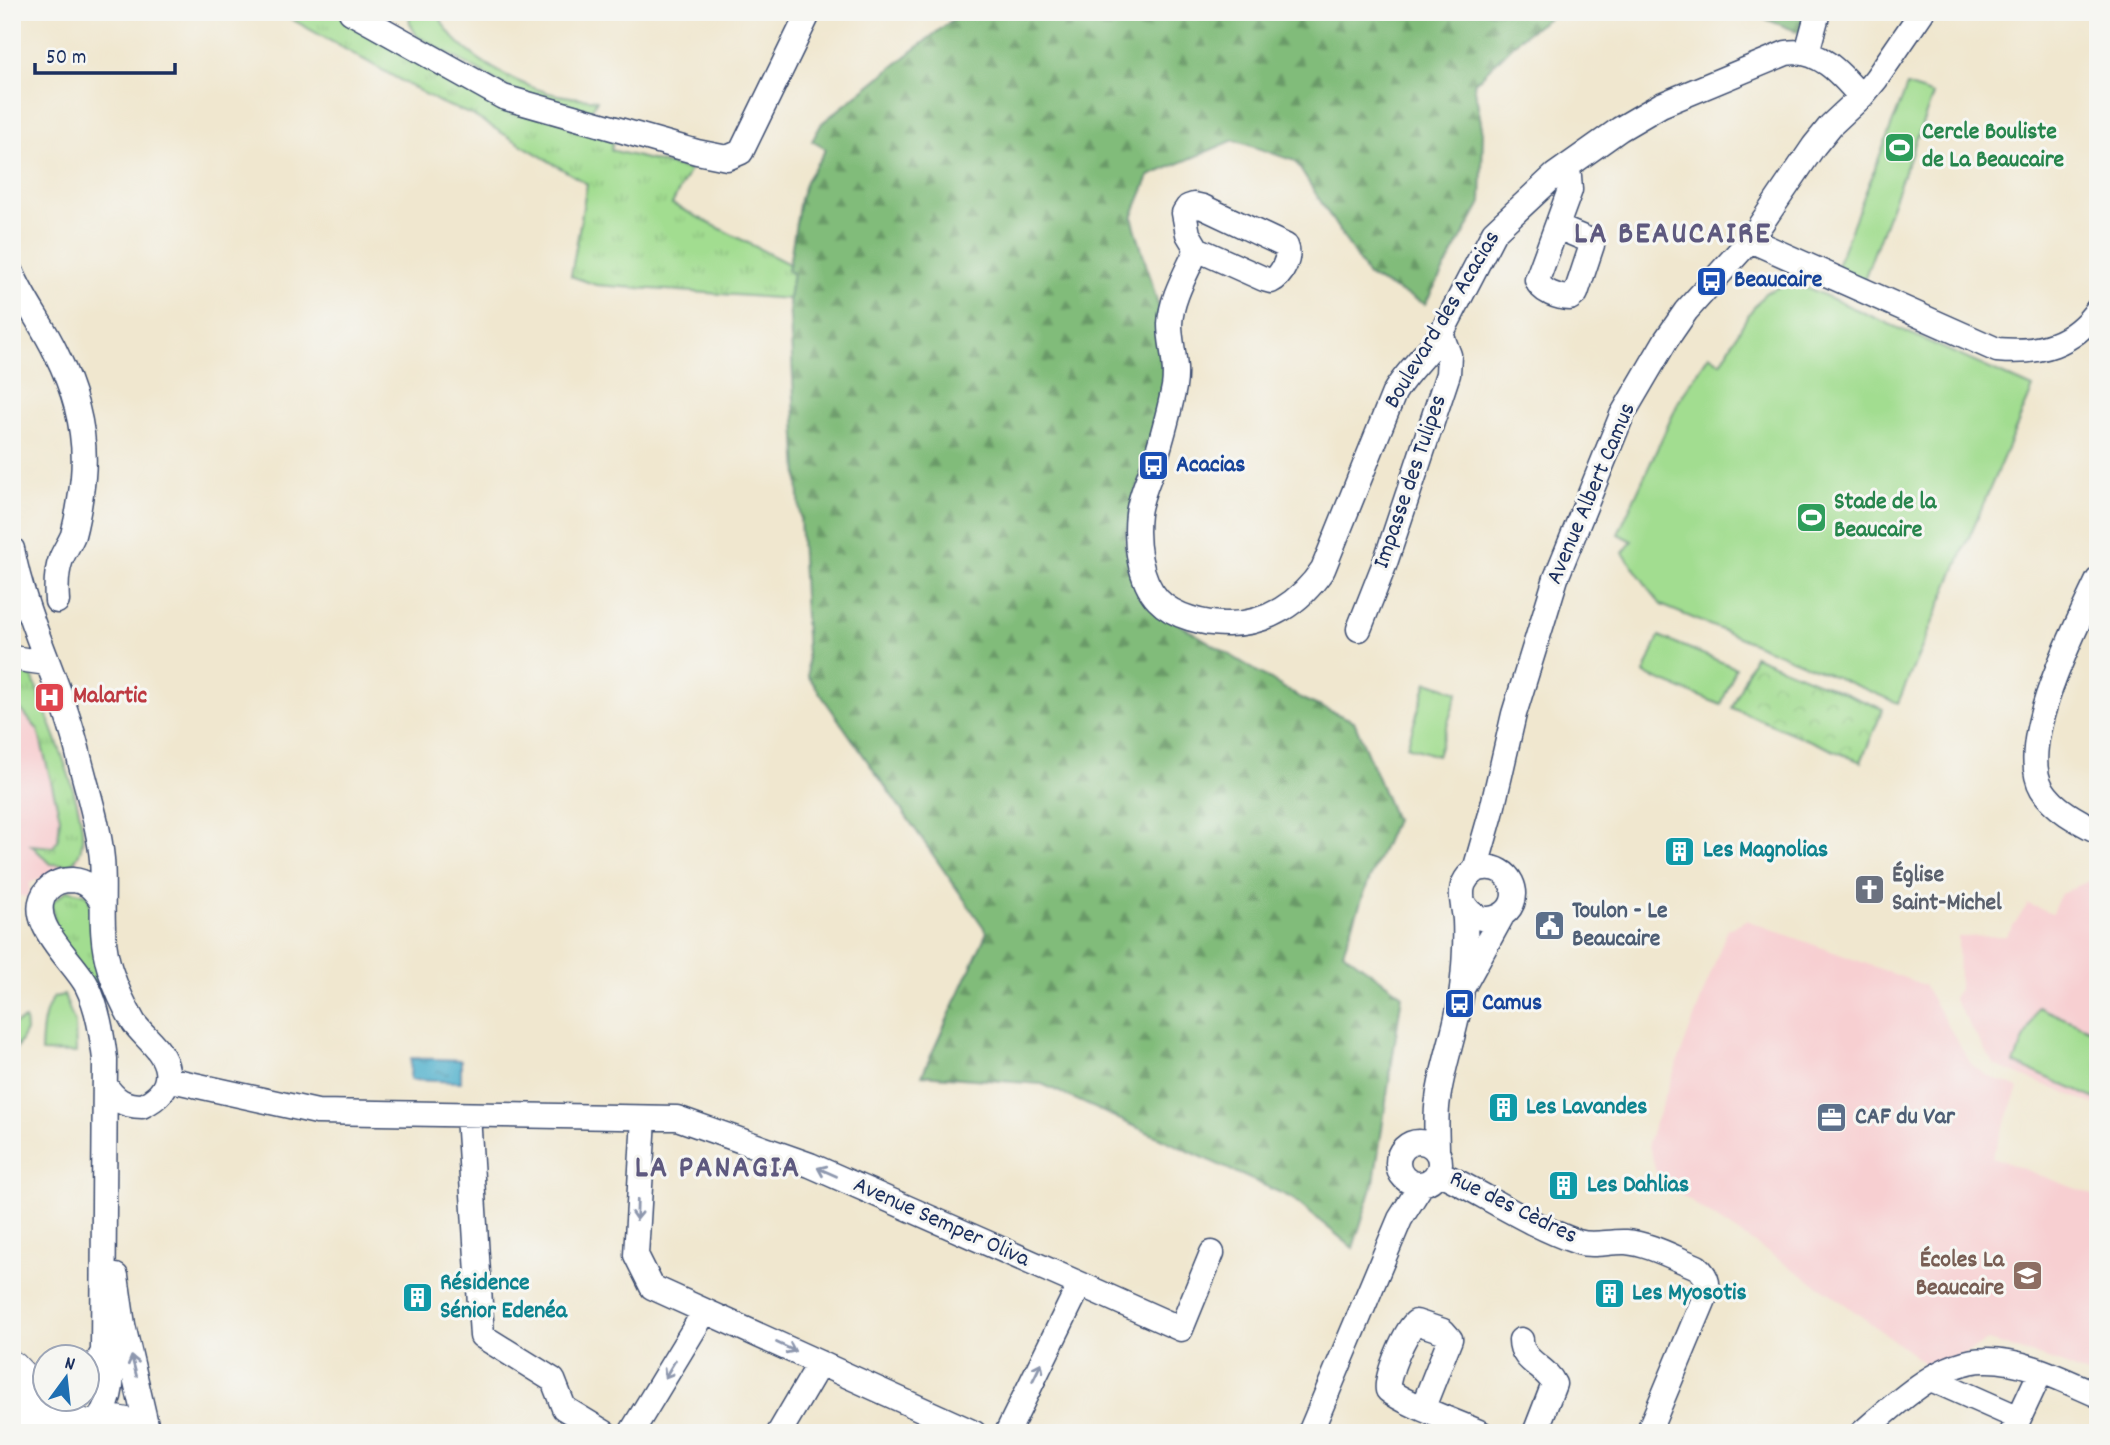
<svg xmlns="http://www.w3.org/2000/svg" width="2110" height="1445" viewBox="0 0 2110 1445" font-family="Dekko,sans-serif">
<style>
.built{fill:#f7cfd1}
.grass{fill:url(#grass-tufts);stroke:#5e8677;stroke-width:2}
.forest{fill:url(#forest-firs);stroke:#4e766c;stroke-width:2}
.park{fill:url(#park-crowns);stroke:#5e8677;stroke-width:2}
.garden{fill:#a2dd90;stroke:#5e8677;stroke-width:2}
.water{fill:url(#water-ripples);stroke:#346e94;stroke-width:2}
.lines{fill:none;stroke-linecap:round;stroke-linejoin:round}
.minor-casing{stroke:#3b4b6f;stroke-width:27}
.major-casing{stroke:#3b4b6f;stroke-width:34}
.minor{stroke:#fff;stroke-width:24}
.major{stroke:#fff;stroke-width:32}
.oneway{stroke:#8d97ae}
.labels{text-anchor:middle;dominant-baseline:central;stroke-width:6;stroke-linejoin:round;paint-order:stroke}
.leisure-label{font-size:24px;font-weight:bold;fill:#27864d;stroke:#f6f6f2;text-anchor:start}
.transit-label{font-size:24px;font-weight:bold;fill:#164399;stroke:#f6f6f2;text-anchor:start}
.street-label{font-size:24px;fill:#1b2f5e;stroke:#f6f6f2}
.health-label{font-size:24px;font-weight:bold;fill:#be3a42;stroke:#f6f6f2;text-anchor:start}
.culture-label{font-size:24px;font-weight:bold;fill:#0d838f;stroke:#f6f6f2;text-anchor:start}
.worship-label{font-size:24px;font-weight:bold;fill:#5b616d;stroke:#f6f6f2;text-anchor:start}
.service-label{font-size:24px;font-weight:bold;fill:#4e5e75;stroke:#f6f6f2;text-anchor:start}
.education-label{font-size:24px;font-weight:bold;fill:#785e54;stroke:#f6f6f2;text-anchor:end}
.district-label{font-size:32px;font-weight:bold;letter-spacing:2px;fill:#5e597f;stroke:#f6f6f2}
</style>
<defs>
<pattern id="grass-tufts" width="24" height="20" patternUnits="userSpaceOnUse" patternTransform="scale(1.75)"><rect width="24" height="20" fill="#a2dd90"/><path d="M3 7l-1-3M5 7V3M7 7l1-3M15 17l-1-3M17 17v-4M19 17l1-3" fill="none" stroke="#8bbe7f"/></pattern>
<pattern id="forest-firs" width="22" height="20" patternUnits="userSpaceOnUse" patternTransform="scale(1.75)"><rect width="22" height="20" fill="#81bc7a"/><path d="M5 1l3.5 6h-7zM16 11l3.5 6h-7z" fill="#699967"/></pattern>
<pattern id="park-crowns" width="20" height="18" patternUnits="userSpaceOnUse" patternTransform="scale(1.75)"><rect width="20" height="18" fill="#a2dd90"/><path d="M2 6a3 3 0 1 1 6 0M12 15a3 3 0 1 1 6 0" fill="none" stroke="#8bbe7f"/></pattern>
<pattern id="water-ripples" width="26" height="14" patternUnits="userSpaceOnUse" patternTransform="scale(1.75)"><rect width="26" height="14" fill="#4caecb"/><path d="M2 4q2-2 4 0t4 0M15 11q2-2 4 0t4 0" fill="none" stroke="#3e8ea8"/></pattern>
</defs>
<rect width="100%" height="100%" fill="#f6f6f2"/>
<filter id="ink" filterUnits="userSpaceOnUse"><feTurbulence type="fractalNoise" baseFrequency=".0143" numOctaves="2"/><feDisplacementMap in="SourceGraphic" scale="14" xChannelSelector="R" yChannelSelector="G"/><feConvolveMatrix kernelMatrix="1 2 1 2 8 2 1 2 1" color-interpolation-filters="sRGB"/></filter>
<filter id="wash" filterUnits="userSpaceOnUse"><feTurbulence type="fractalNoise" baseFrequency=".00686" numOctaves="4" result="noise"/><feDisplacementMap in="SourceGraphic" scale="28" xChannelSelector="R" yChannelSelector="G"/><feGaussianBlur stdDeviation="1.57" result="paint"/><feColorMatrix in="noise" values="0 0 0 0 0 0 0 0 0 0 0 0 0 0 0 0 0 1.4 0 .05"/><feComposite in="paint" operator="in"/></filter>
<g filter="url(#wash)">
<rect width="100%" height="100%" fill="#f0e7cf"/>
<!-- built -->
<path class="built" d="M12 673 32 676 81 805 84 840 79 859 71 866 30 883 29 897 12 895Z
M2098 877V1106L1994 1065 1953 998 1959 989 1958 937 2006 936 2028 904 2052 913 2061 893Z
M1746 920 1924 985 1971 1064 1986 1075 2019 1088 1992 1157 2098 1197V1379L2051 1360 1988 1341 1933 1370 1834 1296 1658 1180 1648 1142 1727 930Z"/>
<!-- grass -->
<path class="grass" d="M279 12H340L614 137 611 150 690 170 672 204 789 264 788 271 793 273 789 299 596 285 571 276 587 184 472 115 441 103Z
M409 12H438C450 50 512 82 549 93 564 97 581 98 597 100L591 111 515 91 417 36 410 24Z
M12 673 32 676C45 712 87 809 82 842 81 852 78 858 70 865L51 864 31 845 53 847 58 840 60 817 38 730 12 699Z
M68 890 88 895 111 988 97 994 57 934 51 903Z
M25 1019 26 1031 17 1048 16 1043H12V1025Z"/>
<!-- forest -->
<path class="forest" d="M962 12H1557L1521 37 1474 84 1483 133 1481 203 1425 304 1368 276 1295 161 1234 140 1149 176 1132 217 1172 352 1175 390 1133 499 1125 546 1139 595 1181 625 1302 699 1354 721 1395 820 1367 885 1343 952 1402 995 1374 1182 1353 1248 1292 1198 1042 1084 922 1075 987 932 808 676 789 299 793 273 788 271 800 199 806 181 826 149 812 141 822 123Z
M1748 12H1806L1801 33Z"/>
<!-- park -->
<path class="park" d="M1754 656 1883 709 1861 762 1732 708Z"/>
<!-- garden -->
<path class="garden" d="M1907 86 1933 95 1863 282 1836 268Z
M1786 284 1806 287 2033 388 1898 703 1661 605 1623 553 1632 541 1618 534 1679 401 1709 355 1721 363 1748 315 1765 293Z
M1659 636 1736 668 1721 705 1644 674Z
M1427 682 1458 692 1437 756 1407 746Z
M64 995 75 1024 76 1053 41 1052C42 1032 42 1014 54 997Z
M2038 1007 2098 1033V1100L2014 1063Z"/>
<!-- water -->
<path class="water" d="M411 1058 461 1060V1082L410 1080Z"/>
</g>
<g filter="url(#ink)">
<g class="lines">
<defs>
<path id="minor" d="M351 12 503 97 697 152 727 158 741 152 809 12
M1807 52 1818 12
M1194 205 1203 207 1286 246C1291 257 1282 276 1271 281L1264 279 1197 249 1188 234 1184 213 1188 207Z
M1557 227 1586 239 1592 245 1576 293 1570 298C1559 298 1541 292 1537 280L1570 190 1569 176 1564 169
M1750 240 1997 350C2039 354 2073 345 2098 309
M1197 249C1187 272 1171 298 1170 324 1170 346 1178 364 1174 387 1169 413 1162 438 1154 464 1148 480 1140 497 1138 514 1135 541 1139 580 1158 600 1174 617 1205 624 1226 624 1267 625 1301 602 1323 569L1394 393C1407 371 1426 355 1441 334L1494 232 1555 175 1620 129 1661 105 1786 53C1819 47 1842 75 1861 97
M12 273C24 302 43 325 56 353 75 391 87 434 83 477 81 496 78 516 73 535 70 543 64 551 61 559 56 572 56 587 57 601
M12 549C25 621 64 689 80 761 88 793 99 826 102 859 105 897 98 933 110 970 116 988 124 1006 134 1023 145 1038 164 1050 167 1070 170 1088 157 1099 142 1106 124 1106 115 1100 105 1085
M2098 580C2077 625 2015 743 2042 789 2054 809 2078 821 2098 831
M1359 629 1385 563 1448 374 1449 355 1441 334
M12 658 47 663
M1475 870 1491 814 1514 714 1556 578 1622 415 1666 340 1686 311 1750 240 1814 146 1831 125 1861 97 1876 79 1922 12
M1464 985 1503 914
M167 1079 317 1112 677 1118 810 1165 1080 1284 1007 1433
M468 1115 482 1336 553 1380 564 1408 605 1433
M644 1118 636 1255 652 1287 974 1433
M1398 1163a21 21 0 1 1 42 0a21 21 0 1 1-42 0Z
M1437 1152C1437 1135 1435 1116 1438 1099 1443 1062 1458 1026 1462 989 1464 970 1466 939 1465 920 1464 907 1459 894 1464 883 1473 863 1501 863 1511 882 1526 913 1480 936 1463 902
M1438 1172C1484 1194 1528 1225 1578 1242 1594 1247 1609 1241 1626 1242 1650 1244 1674 1258 1697 1267 1705 1274 1709 1281 1707 1292L1648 1433
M116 1276 123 1325 148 1433
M1080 1284 1181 1329 1212 1253
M1521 1340C1521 1362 1546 1366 1554 1384L1535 1433
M88 1375 92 1372 103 1352 105 1059C102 1035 98 1008 87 986 74 960 21 920 48 889 55 882 62 880 72 880 87 881 93 888 101 900
M1931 1379 2019 1418 2012 1433
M1423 1407 1450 1339 1443 1331 1416 1322C1406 1329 1385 1378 1388 1390 1404 1404 1459 1423 1481 1433
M2019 1418 2041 1371
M97 1423C116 1392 112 1375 109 1341
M631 1433 705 1311
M779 1433 820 1363
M1310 1433 1400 1219 1422 1184
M1862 1433C1894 1405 1941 1360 1985 1360 2024 1359 2063 1380 2098 1395"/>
<path id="major" d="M12 1367 57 1414 88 1427
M12 1405 38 1433
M79 1433C98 1420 123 1417 143 1433"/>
</defs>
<!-- minor casing -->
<use href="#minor" class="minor-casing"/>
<!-- major casing -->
<use href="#major" class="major-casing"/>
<!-- minor -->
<use href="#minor" class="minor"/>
<!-- major -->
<use href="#major" class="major"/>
</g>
<!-- one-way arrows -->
<defs><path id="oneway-shaft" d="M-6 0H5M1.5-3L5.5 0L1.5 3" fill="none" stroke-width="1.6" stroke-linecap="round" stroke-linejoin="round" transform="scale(1.75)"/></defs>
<g class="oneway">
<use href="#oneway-shaft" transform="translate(827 1172) rotate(-156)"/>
<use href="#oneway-shaft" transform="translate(637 1210) rotate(92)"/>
<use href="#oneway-shaft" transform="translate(786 1347) rotate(25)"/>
<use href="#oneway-shaft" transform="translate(134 1366) rotate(-104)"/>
<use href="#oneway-shaft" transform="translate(670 1369) rotate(121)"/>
<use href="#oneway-shaft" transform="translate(1037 1372) rotate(-64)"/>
</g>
</g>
<!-- icons -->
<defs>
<symbol id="stadium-square" viewBox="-11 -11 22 22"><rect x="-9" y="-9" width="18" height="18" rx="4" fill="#2e9e5b" stroke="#f6f6f2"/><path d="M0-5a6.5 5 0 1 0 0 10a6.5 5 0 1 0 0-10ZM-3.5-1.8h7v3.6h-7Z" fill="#fff"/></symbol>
<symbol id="bus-square" viewBox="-11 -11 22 22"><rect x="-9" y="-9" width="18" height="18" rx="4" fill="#1a4fb4" stroke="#f6f6f2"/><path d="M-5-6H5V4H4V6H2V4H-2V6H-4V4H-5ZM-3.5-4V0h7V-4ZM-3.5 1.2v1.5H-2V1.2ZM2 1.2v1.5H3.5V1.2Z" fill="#fff"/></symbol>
<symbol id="hospital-square" viewBox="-11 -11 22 22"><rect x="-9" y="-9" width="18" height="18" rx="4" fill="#e0444e" stroke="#f6f6f2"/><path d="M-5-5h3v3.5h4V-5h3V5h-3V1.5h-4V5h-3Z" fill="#fff"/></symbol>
<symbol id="building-square" viewBox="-11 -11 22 22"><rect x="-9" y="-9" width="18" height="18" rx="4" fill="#0f9aa8" stroke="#f6f6f2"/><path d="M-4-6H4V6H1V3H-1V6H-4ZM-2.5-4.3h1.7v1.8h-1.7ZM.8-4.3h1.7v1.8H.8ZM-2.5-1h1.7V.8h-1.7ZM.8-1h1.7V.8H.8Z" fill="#fff"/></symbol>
<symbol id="church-square" viewBox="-11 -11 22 22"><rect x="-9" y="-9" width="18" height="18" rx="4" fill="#6b7280" stroke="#f6f6f2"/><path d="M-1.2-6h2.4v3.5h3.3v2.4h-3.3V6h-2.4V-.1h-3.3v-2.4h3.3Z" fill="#fff"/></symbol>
<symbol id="civic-square" viewBox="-11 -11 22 22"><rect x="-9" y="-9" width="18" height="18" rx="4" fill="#5c6f8a" stroke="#f6f6f2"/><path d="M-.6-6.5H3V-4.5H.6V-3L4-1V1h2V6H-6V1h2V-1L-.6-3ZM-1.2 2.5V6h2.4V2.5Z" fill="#fff"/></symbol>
<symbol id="office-square" viewBox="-11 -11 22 22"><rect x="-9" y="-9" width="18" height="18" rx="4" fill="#5c6f8a" stroke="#f6f6f2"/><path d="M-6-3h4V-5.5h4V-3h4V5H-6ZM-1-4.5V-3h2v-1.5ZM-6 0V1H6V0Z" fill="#fff"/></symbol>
<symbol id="school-square" viewBox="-11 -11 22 22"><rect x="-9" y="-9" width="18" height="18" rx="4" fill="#8d6e63" stroke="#f6f6f2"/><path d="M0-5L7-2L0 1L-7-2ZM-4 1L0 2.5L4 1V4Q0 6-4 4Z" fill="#fff"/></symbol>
</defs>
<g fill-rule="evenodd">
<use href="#stadium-square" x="1882" y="130" width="35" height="35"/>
<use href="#bus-square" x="1694" y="264" width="35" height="35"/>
<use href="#bus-square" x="1136" y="448" width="35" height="35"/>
<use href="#stadium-square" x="1794" y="500" width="35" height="35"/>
<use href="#hospital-square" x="32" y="680" width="35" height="35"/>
<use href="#building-square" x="1662" y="834" width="35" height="35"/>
<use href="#church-square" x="1852" y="872" width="35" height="35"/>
<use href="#civic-square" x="1532" y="908" width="35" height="35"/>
<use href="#bus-square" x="1442" y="986" width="35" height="35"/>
<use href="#building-square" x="1486" y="1090" width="35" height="35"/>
<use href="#office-square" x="1814" y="1100" width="35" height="35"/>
<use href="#building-square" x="1546" y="1168" width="35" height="35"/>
<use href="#school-square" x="2010" y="1258" width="35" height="35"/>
<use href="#building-square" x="1592" y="1276" width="35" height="35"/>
<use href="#building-square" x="400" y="1280" width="35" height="35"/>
</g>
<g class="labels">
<!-- leisure labels -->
<g class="leisure-label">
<text x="1922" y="133">Cercle Bouliste<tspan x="1922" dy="28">de La Beaucaire</tspan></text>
<text x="1834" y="503">Stade de la<tspan x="1834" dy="28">Beaucaire</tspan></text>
</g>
<!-- transit labels -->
<g class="transit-label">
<text x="1734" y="281">Beaucaire</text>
<text x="1176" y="466">Acacias</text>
<text x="1482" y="1004">Camus</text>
</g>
<!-- street labels -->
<g class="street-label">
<text transform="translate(1443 320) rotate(-59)">Boulevard des Acacias</text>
<text transform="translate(1411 482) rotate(-71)">Impasse des Tulipes</text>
<text transform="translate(1592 494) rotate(-67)">Avenue Albert Camus</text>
<text transform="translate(1513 1208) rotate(26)">Rue des Cèdres</text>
<text transform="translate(941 1223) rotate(24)">Avenue Semper Oliva</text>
</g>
<!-- health labels -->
<g class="health-label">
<text x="73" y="697">Malartic</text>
</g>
<!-- culture labels -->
<g class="culture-label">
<text x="1703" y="851">Les Magnolias</text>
<text x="1526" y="1108">Les Lavandes</text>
<text x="1587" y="1186">Les Dahlias</text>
<text x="440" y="1284">Résidence<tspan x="440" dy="28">Sénior Edenéa</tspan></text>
<text x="1632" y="1294">Les Myosotis</text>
</g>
<!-- worship labels -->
<g class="worship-label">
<text x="1892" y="876">Église<tspan x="1892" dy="28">Saint-Michel</tspan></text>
</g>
<!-- service labels -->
<g class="service-label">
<text x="1572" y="912">Toulon - Le<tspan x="1572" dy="28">Beaucaire</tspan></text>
<text x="1855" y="1118">CAF du Var</text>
</g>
<!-- education labels -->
<g class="education-label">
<text x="2004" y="1261">Écoles La<tspan x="2004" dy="28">Beaucaire</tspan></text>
</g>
<!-- district labels -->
<g class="district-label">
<text x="1673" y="236">LA BEAUCAIRE</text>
<text x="718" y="1170">LA PANAGIA</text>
</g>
</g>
<!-- margin -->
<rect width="2110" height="1445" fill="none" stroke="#f6f6f2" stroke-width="42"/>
<!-- north arrow -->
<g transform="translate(66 1378) rotate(15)"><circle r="33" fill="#f6f6f2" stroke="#9ea6b7" stroke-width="2"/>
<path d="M0-5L12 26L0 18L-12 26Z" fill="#1f6fb2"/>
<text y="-10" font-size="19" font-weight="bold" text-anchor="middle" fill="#1b2f5e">N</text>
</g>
<!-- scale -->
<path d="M35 63v10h140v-10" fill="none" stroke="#1b2f5e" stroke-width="3.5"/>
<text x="46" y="63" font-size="21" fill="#1b2f5e" stroke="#f6f6f2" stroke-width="5" paint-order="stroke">50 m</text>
</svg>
